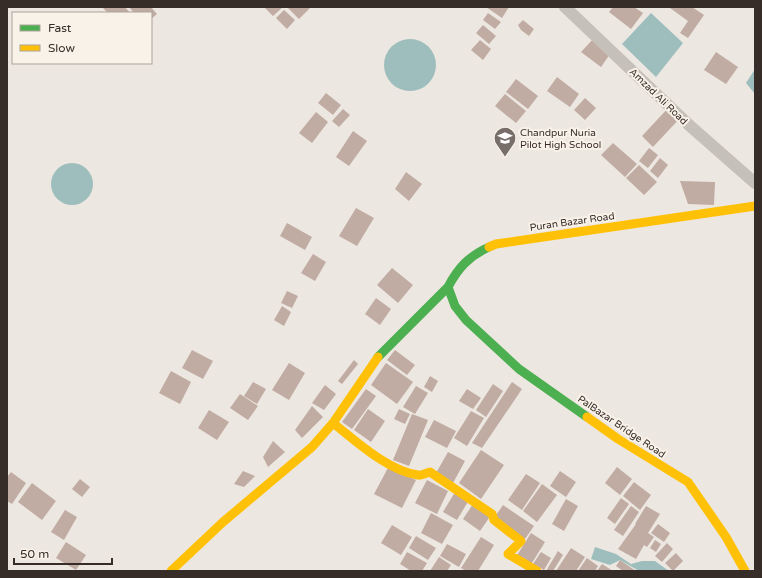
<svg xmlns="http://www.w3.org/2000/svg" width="762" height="578" font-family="'Varela Round',sans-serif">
	<rect width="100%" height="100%" fill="#ede7e1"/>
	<path fill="#9ebebe" d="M651,13L683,43L656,77L622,44Z
		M384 65a26 26 0 1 1 52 0a26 26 0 1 1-52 0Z
		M755,63V94L746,83L755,69Z
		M51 184a21 21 0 1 1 42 0a21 21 0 1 1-42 0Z
		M595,547L616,554L631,564L642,561H655L669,571H639L620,560L610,565L591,559Z"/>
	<path fill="#c0aca3" d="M102,7H125L130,13H108Z
		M129,7H151L157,14L151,19V13H134Z
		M264,7H283L273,16Z
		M287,7H311L299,19Z
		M486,7H509L502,18Z
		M613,7H634L643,13L631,29L609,12Z
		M671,7H692L704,15L688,38L680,33L688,21L670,8Z
		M284,10L295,20L287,29L276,18Z
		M488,13L501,22L495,29L483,20Z
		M523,20L534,29L529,36L521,30L518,25Z
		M483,25L496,36L489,44L476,33Z
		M594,38L610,54L601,67L581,52Z
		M480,40L491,49L483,60L471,50Z
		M716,52L738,67L726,84L704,70Z
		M557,77L579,94L570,107L547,91Z
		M516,79L538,96L528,109L506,92Z
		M326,93L341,105L333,115L318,103Z
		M505,94L526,111L516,123L495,106Z
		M585,98L596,108L585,120L574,110Z
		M670,106L682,116L653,147L642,136Z
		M343,109L350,115L339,127L332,121Z
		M316,112L328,122L312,143L299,133Z
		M353,131L367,141L349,166L336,157Z
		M613,143L637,164L625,177L601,155Z
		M649,148L658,155L648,168L639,161Z
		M660,158L668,165L658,178L650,171Z
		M639,165L657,182L644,195L626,178Z
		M406,172L422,184L409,201L395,189Z
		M680,181L715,182L714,205L688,204Z
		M356,208L374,218L357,246L339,236Z
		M287,223L312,237L305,250L280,236Z
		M313,254L326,262L315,281L301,273Z
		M392,268L413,285L398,303L377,285Z
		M287,291L298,296L292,308L281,303Z
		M376,298L391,309L380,325L365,314Z
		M282,306L291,312L284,326L274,320Z
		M192,350L213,361L203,379L182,368Z
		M395,350L415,365L407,375L387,360Z
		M354,360L358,364L342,384L338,381Z
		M289,363L305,373L289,400L272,390Z
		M386,363L413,382L397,404L371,385Z
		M171,371L191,382L180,404L159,393Z
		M430,376L438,381L432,392L424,387Z
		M253,382L266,389L257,404L244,396Z
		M512,382L522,389L482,448L472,443Z
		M493,384L503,391L486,417L476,410Z
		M325,385L336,394L324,410L312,403Z
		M416,386L428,393L415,414L403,407Z
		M366,389L376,396L352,429L342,422Z
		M467,389L481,398L473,409L459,401Z
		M240,394L258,406L248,420L230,408Z
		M312,406L323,417L302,438L295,430Z
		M368,409L385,421L371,442L354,430Z
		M399,409L410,414L405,424L394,419Z
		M209,410L229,422L217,440L198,428Z
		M471,411L484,418L467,446L454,438Z
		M412,414L428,420L409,466L393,460Z
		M434,420L456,431L447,448L425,437Z
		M273,441L285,452L268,467L263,457Z
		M481,450L504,465L481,499L459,483Z
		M448,452L465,461L453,483L436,473Z
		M389,466L416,480L402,508L374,494Z
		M617,467L632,479L620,495L605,483Z
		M243,471L255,476L244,487L234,484Z
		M560,471L576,482L566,497L550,486Z
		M11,472L26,483L12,504L7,501V477Z
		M526,474L540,483L522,510L508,500Z
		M80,479L90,487L82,497L72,489Z
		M427,480L448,491L437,514L415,503Z
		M634,482L651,495L640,510L623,496Z
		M32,483L56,501L42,520L18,502Z
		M542,484L557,495L537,522L523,511Z
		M455,492L469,500L457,520L443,512Z
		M621,498L629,504L615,524L607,518Z
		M566,499L578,506L564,531L552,524Z
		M473,504L491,515L480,531L463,519Z
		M503,505L534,526L525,539L494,518Z
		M631,506L639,512L623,536L614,530Z
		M646,506L660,514L648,533L654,537L647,547L644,545L636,559L618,549L636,524H635Z
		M65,510L77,517L64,540L51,532Z
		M431,513L453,525L442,544L421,533Z
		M658,524L670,533L664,542L651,533Z
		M392,525L412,537L401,555L381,543Z
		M531,533L545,542L530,566L516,557Z
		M416,536L436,548L428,560L409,548Z
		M481,537L494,545L478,571H466L461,568Z
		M655,540L661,544L656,552L650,548Z
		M66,542L86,555L76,570L56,558Z
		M667,543L673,549L662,562L655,556Z
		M447,544L466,554L459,567L440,556Z
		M571,548L585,557L576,571H556Z
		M558,551L563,555L553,571H546Z
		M407,552L427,563L422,571H411L400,564Z
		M541,552L551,558L544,570L533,564Z
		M676,553L683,561L673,571L665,563Z
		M439,557L451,565L447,571H430Z
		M587,558L598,566L595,571H578Z
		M620,560L636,571H623L616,566Z
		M602,564L613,571H597Z"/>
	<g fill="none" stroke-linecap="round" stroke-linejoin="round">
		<path stroke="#c6c0ba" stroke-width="12" d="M565,7L689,125L755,183"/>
		<path stroke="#4caf50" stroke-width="9" d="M489,247C469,256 458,268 448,287L455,306L466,320L519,369L587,417
			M378,357L448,287"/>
		<path stroke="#ffc107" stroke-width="9" d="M489,247L496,244L755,206
			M587,417L618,439L688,482L726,537L745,571
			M333,423C356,441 388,471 418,475C422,476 426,473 430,472L492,514L494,520L521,541L508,554L537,571
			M171,571L223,522L312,447L333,423L378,357"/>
	</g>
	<defs>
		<g id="school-pin" transform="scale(1.15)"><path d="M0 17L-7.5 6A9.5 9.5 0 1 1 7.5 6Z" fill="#776e69" stroke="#f9f2e9"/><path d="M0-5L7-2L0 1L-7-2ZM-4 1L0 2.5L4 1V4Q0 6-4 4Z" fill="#fff"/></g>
	</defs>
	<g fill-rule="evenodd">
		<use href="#school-pin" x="505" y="138"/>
	</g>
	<g text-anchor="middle" stroke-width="4" stroke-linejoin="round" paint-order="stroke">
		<g font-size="10" fill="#372d28" stroke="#f9f2e9">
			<text transform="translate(659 96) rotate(44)" y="4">Amzad Ali Road</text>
			<text transform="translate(572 221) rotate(-8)" y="4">Puran Bazar Road</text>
			<text transform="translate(622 426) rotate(34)" y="4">PalBazar Bridge Road</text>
		</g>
		<g font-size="10" fill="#372d28" stroke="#f9f2e9" text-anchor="start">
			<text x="520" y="136">Chandpur Nuria<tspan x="520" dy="12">Pilot High School</tspan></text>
		</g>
	</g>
	<rect width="762" height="578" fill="none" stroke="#372d28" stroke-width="16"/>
	<rect x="12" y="12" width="140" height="52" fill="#f9f2e9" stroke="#aba39c"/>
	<rect x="20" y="25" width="20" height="6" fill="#4caf50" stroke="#aba39c"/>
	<text x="48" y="32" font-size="12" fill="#372d28">Fast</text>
	<rect x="20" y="45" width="20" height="6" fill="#ffc107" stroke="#aba39c"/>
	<text x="48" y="52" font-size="12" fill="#372d28">Slow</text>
	<path d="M14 558v6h98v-6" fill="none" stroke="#372d28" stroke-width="2"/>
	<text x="20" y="558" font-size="12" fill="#372d28" stroke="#f9f2e9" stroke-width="3" paint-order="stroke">50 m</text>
</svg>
